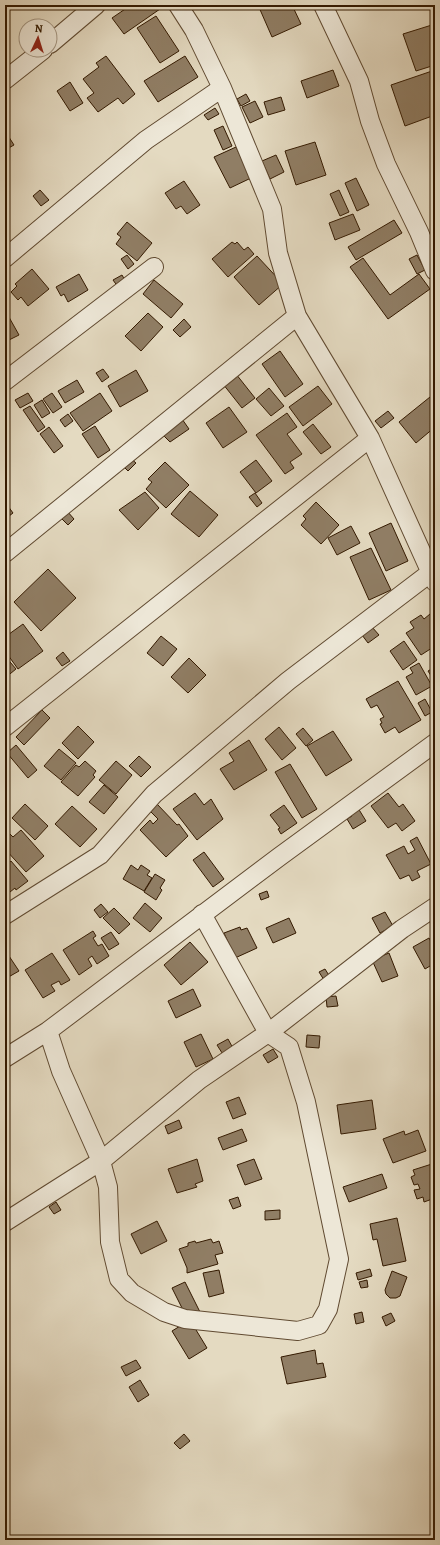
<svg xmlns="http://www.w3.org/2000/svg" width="440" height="1545" font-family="Alegreya,serif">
	<rect width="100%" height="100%" fill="#e4dac1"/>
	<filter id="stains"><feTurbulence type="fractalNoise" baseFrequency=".005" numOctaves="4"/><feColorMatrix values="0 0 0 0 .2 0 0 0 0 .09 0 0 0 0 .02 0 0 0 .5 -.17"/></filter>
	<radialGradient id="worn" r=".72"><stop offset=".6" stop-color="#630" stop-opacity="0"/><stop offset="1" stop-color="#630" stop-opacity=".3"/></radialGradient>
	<path fill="#907e65" stroke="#341a01" d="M131,5H157L160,9L124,34L112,18Z
		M191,5H202L192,8Z
		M258,5H292L301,24L272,37Z
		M428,5H435V7L429,9Z
		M156,16L179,51L160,63L137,28Z
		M435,24V65L416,71L403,34Z
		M106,56L135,94L123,104L118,98L98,112L87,98L94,93L83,79L99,67L96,63Z
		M185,56L198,77L158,102L144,81Z
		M333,70L339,86L307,98L301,81Z
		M435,70V115L405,126L391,85Z
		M70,82L83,103L70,111L57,91Z
		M246,94L250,101L241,106L237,99Z
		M281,97L285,110L268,115L264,102Z
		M255,101L263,117L250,123L242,107Z
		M215,108L219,114L208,120L204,115Z
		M223,126L232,146L223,150L214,130Z
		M5,131L14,145L5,150Z
		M315,142L326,175L296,185L285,151Z
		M236,147L251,178L230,188L214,157Z
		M276,155L284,172L270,179L262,161Z
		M356,178L369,205L357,211L345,183Z
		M184,181L200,205L187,214L181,206L176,209L165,193Z
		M40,190L49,200L41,206L33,196Z
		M339,190L349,212L340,216L330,194Z
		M353,214L360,230L335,240L329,223Z
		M394,220L402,233L356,260L348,247Z
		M127,222L152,243L137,261L116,244L121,237L117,234Z
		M232,242L235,244L237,242L244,250L248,247L254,254L228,277L212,259Z
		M127,255L134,264L128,269L121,259Z
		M417,255L425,270L417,274L409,259Z
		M257,256L283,284L259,305L234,277Z
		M363,258L390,295L419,274L430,289L388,319L350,267Z
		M32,269L49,289L28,306L21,297L18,300L11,292L17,286L15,284Z
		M79,274L88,290L68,302L64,294L61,296L56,287Z
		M122,275L126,282L118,287L113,280Z
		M154,280L183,304L171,318L143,294Z
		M5,310L19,335L5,342Z
		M148,313L163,327L141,351L125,336Z
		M184,319L191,327L180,337L173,330Z
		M280,351L303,384L285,397L262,364Z
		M103,369L109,377L102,382L96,373Z
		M136,370L148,391L120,407L108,386Z
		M236,374L255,398L242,408L223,384Z
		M77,380L84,392L65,403L58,391Z
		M318,386L332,404L303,426L289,407Z
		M269,388L284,406L271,416L256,399Z
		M28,393L33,401L20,408L15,400Z
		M52,393L62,407L53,413L43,399Z
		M100,393L112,411L83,431L70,413Z
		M430,397L435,403V427L416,443L399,422Z
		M42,400L50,413L42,418L34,405Z
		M30,406L45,427L38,432L23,410Z
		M229,407L247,432L223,448L206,423Z
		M388,411L394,418L381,428L375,421Z
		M287,413L297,427L287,434L302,454L290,462L294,468L285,474L256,435Z
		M68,414L73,421L65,427L60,420Z
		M182,419L189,429L170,442L161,433Z
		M313,424L331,447L321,454L303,432Z
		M95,426L110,450L98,458L82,434Z
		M49,427L63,446L54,453L40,434Z
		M130,458L136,463L128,471L122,465Z
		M256,460L272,481L256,493L240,472Z
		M165,462L189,485L166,508L146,489L152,482L148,479Z
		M190,491L218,515L199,537L171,514Z
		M145,492L159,508L138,530L119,510Z
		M255,493L262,503L257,507L249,497Z
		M5,502L13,513L5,519Z
		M316,502L339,525L321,544L301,525L306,519L303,516Z
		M67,511L74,519L68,525L60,517Z
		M391,523L408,561L386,571L369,533Z
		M351,526L360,543L337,555L328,538Z
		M371,548L391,590L369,600L350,557Z
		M48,569L76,598L41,631L14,602Z
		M430,614L435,622V646L421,655L406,633L414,628L410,622L421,615L424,619Z
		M23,624L43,651L18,669L5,651V637Z
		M372,627L379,635L368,643L362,635Z
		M161,636L177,649L163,666L147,653Z
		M404,641L417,660L403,670L390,651Z
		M63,652L70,661L62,666L56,658Z
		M5,656L16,669L5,678Z
		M189,658L206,675L188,693L171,677Z
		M419,663L432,686L416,695L406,677L413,673L410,668Z
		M435,667V682L428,671Z
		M398,681L421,720L399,733L395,727L385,733L380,724L382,723L380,719L384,717L377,705L371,708L366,699Z
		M425,699L432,712L425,716L418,703Z
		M42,710L50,718L24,745L16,737Z
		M78,726L94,742L78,759L62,743Z
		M279,727L296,748L282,760L265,739Z
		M303,728L313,740L306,746L296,734Z
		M333,731L352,760L326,776L307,746Z
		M249,740L267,770L234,790L220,769L234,761L229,753Z
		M16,745L37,770L28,778L7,753Z
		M59,749L76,763L61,780L44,766Z
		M139,756L151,767L141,777L129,766Z
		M85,761L96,771L93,775L95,777L78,796L61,782L76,765L79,767Z
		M116,761L132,775L116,794L99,780Z
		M290,764L317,809L302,818L275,772Z
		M104,785L118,797L104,814L89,802Z
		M195,793L204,805L211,799L223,819L197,840L173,809Z
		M388,793L399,807L403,804L415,821L402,831L396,823L388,828L371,806Z
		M25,804L48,826L35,840L12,818Z
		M157,804L177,825L179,824L188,836L166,857L140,830L150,820L153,824L158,819L150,811Z
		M284,805L297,823L281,834L278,829L280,828L270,815Z
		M72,806L97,829L80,847L55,824Z
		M358,808L366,821L353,829L347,819L352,816L350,813Z
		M21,830L44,856L26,872L5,849V833L7,831L13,837Z
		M417,837L431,864L417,871L420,877L412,881L409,875L400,879L386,855L404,846L408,854L415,850L410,841Z
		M204,852L224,879L213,887L193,860Z
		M5,861L7,864L11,861L28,881L16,890L15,888L10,892L5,886Z
		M131,865L138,870L141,865L150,871L147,875L152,878L144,891L123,879Z
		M155,874L165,880L160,888L162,890L156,900L144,892Z
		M267,891L269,897L261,900L259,894Z
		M145,903L162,918L150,932L133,918Z
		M101,904L108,912L100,918L94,910Z
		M114,908L130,924L119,934L103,918Z
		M385,912L393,926L380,933L372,918Z
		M289,918L296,933L273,943L266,928Z
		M240,927L241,930L247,928L257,948L235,958L224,933Z
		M435,930V939L431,932Z
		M93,931L96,936L93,938L98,946L102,944L109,956L97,964L92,956L88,959L92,966L79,975L63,950Z
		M111,932L119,944L109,950L101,938Z
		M429,938L435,949V963L425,969L413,947Z
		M190,942L208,962L181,985L164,965Z
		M52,953L70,980L61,985L59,981L51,985L55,991L43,998L25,970Z
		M389,953L398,976L382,982L372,960Z
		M9,956L19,971L5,979V958Z
		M325,969L330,977L324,980L319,972Z
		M193,989L201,1006L176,1018L168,1001Z
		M336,996L338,1006L327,1007L326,997Z
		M201,1034L213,1059L196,1067L184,1042Z
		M307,1035L320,1036L319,1048L306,1047Z
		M228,1039L234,1050L224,1056L217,1045Z
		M273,1049L278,1057L268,1063L263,1055Z
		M239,1097L246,1114L233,1119L226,1102Z
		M372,1100L376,1129L341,1134L337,1105Z
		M179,1120L182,1128L168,1134L165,1126Z
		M242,1129L247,1141L223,1150L218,1138Z
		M418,1130L426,1151L393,1163L383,1139L404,1131L405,1135Z
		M197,1159L203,1181L195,1184L197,1187L177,1193L168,1169Z
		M254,1159L262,1179L245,1185L237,1165Z
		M435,1163V1198L424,1202L423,1197L417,1199L414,1190L420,1189L418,1184L414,1185L411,1177L415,1175L413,1170Z
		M382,1174L387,1188L349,1202L343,1187Z
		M238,1197L241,1206L233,1209L229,1200Z
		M56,1202L61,1210L54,1214L49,1207Z
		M280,1210V1219L265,1220V1211Z
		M397,1218L406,1261L383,1266L377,1239L373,1240L370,1224Z
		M157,1221L167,1241L141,1254L131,1234Z
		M211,1239L213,1243L219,1241L223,1253L215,1255L218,1264L187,1273V1268L179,1249L188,1246V1243L195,1241L196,1243Z
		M370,1269L372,1276L358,1280L356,1273Z
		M219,1270L224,1293L209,1297L203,1273Z
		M392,1271L407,1277L400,1296L396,1298H390L386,1294L385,1290Z
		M367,1280L368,1287L361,1288L359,1282Z
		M185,1282L200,1312L187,1318L172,1288Z
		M362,1312L364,1322L356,1324L354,1314Z
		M391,1313L395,1321L386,1326L382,1317Z
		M190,1320L207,1348L189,1359L172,1331Z
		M315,1350L317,1364L323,1363L326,1377L287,1384L281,1357Z
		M136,1360L141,1368L126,1376L121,1367Z
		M140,1380L149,1395L138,1402L129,1387Z
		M184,1434L190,1441L180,1449L174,1443Z"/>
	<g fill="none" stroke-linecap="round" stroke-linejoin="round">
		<g stroke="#604a31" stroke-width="20">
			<path id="minor" d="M178,5L194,30L222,88L272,209L278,253L297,316L370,438L435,582
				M323,5L359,81L370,121L386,164L419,232L435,271
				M50,44L96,5
				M5,80L43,50
				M5,258L146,140L222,88
				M5,381L154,267
				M5,553L297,316
				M5,727L370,438
				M5,915L100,855L154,794L288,681L430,573
				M48,1031L61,1071L101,1161L108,1187L110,1242L119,1279L132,1293L164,1312L185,1319L298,1331L319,1325L328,1309L339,1259L306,1102L289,1047L268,1033L202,914
				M5,1058L48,1031L279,857L435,743
				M5,1222L101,1161L199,1080L268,1033L402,929L435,907"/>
		</g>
		<use href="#minor" stroke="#ede7d7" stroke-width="18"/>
	</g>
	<rect width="440" height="1545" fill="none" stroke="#e4dac1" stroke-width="20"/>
	<rect x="6" y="6" width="428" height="1533" fill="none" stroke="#341a01" stroke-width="2"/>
	<rect x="10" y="10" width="420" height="1525" fill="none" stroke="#341a01"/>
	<g transform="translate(38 38) rotate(4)"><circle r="19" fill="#ede7d7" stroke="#a39581"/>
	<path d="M0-3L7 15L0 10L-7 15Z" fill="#8f2418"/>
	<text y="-6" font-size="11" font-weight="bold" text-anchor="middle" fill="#341a01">N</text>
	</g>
	<rect width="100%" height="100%" filter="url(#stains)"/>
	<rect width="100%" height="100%" fill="url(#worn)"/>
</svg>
